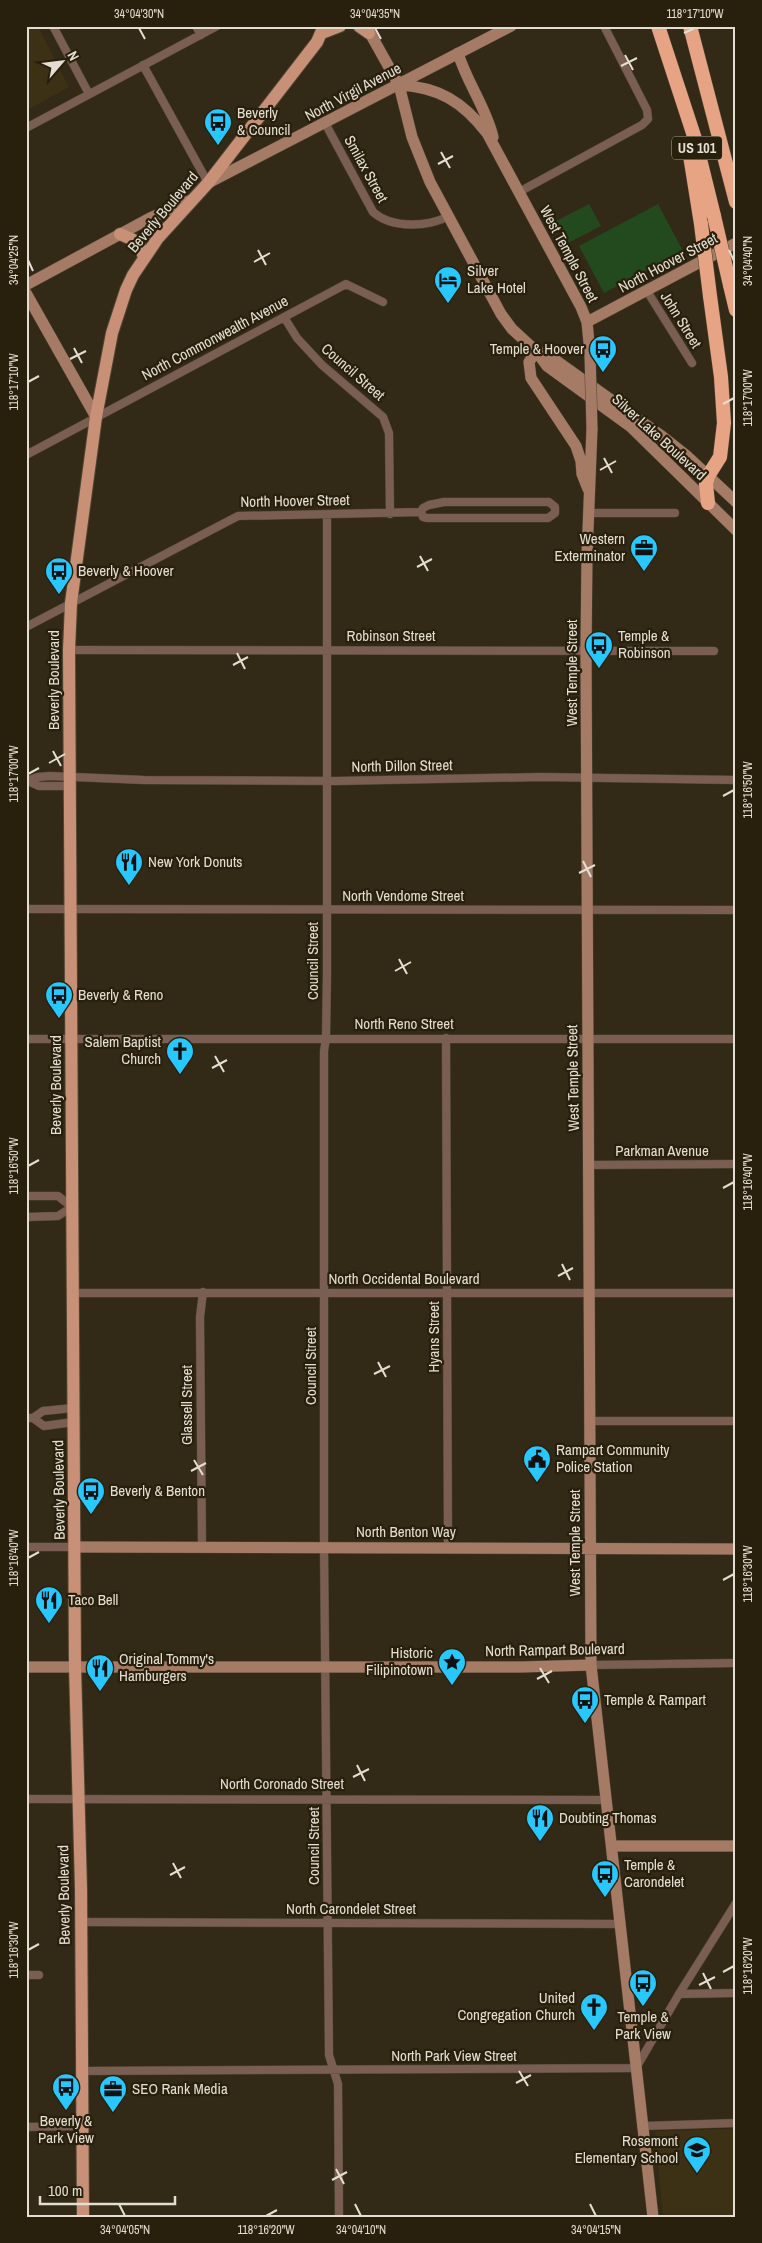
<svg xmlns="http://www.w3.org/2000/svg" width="762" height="2243" font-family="'Archivo Narrow',sans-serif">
	<rect width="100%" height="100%" fill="#322916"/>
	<path fill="#3c3015" d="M26,26H38L69,87L26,111Z
		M736,2129V2217H663L655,2131Z"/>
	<path fill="#23491e" d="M589,204L601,226L566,244L554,222Z
		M658,204L683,251L604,293L579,246Z"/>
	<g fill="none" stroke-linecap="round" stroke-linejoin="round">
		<g stroke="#4e4634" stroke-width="9">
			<path id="street" d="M53,26L89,94
				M196,26L201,35
				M143,65L208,183
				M325,123L373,212C392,229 428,227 449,216
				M26,128L217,26
				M519,192L642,125L648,119L647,110L604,26
				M647,291L692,363
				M284,317L297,338L322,365L383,417L389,433L390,514
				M26,455L346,284L383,302
				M588,513H675
				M327,515V974L326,1038L324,1051V1548L329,2055L338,2084L339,2217
				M26,627L238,516L421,512L423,508L429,505L444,502H549L555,507V513L548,518H427L423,517L421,512
				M69,650L714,651
				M26,781L38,777L50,776L144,780L336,781L541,777L736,780
				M28,781L39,786H69
				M26,909L736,910
				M446,1038L448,1547
				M26,1039H736
				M588,1165L736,1164
				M26,1196H58L72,1207L58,1216L26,1217
				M73,1293H736
				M26,1418H33L43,1411L73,1408
				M33,1418L44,1426L74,1422
				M590,1421H736
				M26,1547H76
				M202,1547L200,1317L203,1292
				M591,1665L736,1663
				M26,1799L606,1800
				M81,1922L621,1924
				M26,1975H39
				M679,1994L736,1993
				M80,2071L636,2068L679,1994L736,1903
				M643,2126L736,2123
				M26,2127L81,2126"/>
		</g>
		<g stroke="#4e4634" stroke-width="12">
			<path id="secondary" d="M366,26L399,85L412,137L430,182L501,314L512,329L536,351L547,366L631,427L736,530
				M458,53C467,83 486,107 493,137
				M399,85C438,87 462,101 487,133L581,307L587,322L590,353
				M208,183L511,26
				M26,285L150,218L191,200
				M26,293L96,417
				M587,322L736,243
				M536,351L551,357L663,437L687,456L736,502
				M536,351L529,362L531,378L576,446L581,461L582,474L588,489
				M592,429L587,555L586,650L591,1665L653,2217
				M76,1547L736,1549
				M26,1667H521L591,1665
				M612,1846H736"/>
		</g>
		<g stroke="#4e4634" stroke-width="14">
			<path id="primary" d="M359,26L369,33
				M322,33L340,26
				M120,234L138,242L144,257
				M83,2217L81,1889L75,1666L69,650L71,603L96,417L112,333L126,290L133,275L158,238L208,183L317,42L324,26"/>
		</g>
		<g stroke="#4e4634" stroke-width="15">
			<path id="highway" d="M658,26L695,139L714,216
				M690,26L736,202
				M688,143L701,224
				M730,285L736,310
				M708,503L706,484L708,476L720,457L724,423L721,377L710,296"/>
		</g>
		<use href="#street" stroke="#795e51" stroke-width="8"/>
		<use href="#secondary" stroke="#a67b66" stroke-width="11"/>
		<use href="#primary" stroke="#c89076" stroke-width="12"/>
		<use href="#highway" stroke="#e7a484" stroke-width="14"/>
		<g stroke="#4e4634" stroke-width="12" stroke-linecap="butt">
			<path id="secondary-bridge" d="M590,353L592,429"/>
		</g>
		<g stroke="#4e4634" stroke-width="15" stroke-linecap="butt">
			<path id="highway-bridge" d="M714,216L730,285
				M701,224L710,296"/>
		</g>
		<use href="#secondary-bridge" stroke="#a67b66" stroke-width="11"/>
		<use href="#highway-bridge" stroke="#e7a484" stroke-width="14"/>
	</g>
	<path fill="none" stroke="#e4ded2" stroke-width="2" d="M139,28L145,39M375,28L381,39M684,33L695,28M625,55L633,70M621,66L637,58M441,152L450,168M438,164L453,156M258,250L266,265M729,250L734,261M28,260L33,271M254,262L270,253M74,348L82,363M70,359L86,351M28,382L39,376M723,404L734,398M604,458L612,473M600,470L616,461M420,556L428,571M417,567L432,559M237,653L245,669M233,665L248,657M53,751L61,766M49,763L65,754M28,774L39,768M723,796L734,790M583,861L591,877M579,873L595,865M399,959L407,974M395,971L411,962M215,1056L224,1072M212,1068L227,1060M28,1166L39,1160M723,1188L734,1182M562,1264L570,1280M558,1276L573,1268M378,1362L386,1377M374,1374L390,1366M194,1460L203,1475M191,1471L206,1463M28,1558L39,1552M723,1580L734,1574M540,1668L549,1683M537,1679L552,1671M357,1765L365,1781M353,1777L369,1769M173,1863L181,1878M170,1875L185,1867M28,1950L39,1944M723,1972L734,1966M703,1973L711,1989M699,1985L715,1977M519,2071L528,2086M516,2083L531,2075M336,2169L344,2184M332,2180L347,2172M119,2204L125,2216M355,2204L361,2216M590,2204L596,2216M266,2216L277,2210"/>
	<defs>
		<g id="bus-pin" transform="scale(1.4375)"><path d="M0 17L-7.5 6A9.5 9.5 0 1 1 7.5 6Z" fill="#28c8ff" stroke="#281f0c"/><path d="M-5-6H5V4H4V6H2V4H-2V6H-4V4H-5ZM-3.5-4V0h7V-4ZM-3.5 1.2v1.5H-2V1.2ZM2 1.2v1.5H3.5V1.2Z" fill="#111"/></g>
		<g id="hotel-pin" transform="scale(1.4375)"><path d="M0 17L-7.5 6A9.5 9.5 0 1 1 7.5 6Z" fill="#28c8ff" stroke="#281f0c"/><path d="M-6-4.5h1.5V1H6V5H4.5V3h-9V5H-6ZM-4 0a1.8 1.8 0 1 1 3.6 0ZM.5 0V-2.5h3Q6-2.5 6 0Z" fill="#111"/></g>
		<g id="office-pin" transform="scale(1.4375)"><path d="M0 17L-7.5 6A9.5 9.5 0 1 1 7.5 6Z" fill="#28c8ff" stroke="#281f0c"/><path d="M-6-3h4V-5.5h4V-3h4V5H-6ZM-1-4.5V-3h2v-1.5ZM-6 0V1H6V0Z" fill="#111"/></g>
		<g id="restaurant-pin" transform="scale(1.4375)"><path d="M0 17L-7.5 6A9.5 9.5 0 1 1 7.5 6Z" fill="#28c8ff" stroke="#281f0c"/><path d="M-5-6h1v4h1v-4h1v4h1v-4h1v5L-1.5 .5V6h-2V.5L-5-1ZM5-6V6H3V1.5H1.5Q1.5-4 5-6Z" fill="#111"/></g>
		<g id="church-pin" transform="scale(1.4375)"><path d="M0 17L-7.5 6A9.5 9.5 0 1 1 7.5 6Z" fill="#28c8ff" stroke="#281f0c"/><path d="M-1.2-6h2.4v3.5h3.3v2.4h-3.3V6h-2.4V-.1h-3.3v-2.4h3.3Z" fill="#111"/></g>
		<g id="civic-pin" transform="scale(1.4375)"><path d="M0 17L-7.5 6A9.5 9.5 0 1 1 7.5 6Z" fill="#28c8ff" stroke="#281f0c"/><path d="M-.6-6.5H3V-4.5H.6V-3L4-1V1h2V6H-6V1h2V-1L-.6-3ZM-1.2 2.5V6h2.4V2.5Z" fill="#111"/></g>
		<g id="sight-pin" transform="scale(1.4375)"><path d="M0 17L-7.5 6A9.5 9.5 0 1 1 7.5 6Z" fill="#28c8ff" stroke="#281f0c"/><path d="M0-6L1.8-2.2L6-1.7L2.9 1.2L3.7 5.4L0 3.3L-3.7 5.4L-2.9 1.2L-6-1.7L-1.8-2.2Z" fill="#111"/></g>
		<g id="school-pin" transform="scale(1.4375)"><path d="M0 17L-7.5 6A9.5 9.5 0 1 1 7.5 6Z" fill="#28c8ff" stroke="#281f0c"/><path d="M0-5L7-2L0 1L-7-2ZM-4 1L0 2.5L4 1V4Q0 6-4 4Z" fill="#111"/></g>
	</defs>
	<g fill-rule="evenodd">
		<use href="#bus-pin" x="218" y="122"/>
		<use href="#hotel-pin" x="448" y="280"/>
		<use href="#bus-pin" x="603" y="349"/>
		<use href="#office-pin" x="644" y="548"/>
		<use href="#bus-pin" x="59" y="571"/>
		<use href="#bus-pin" x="599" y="645"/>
		<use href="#restaurant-pin" x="129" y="862"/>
		<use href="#bus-pin" x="59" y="995"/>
		<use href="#church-pin" x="180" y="1051"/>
		<use href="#civic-pin" x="537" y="1459"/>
		<use href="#bus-pin" x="91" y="1491"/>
		<use href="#restaurant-pin" x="49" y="1600"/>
		<use href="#sight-pin" x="452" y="1662"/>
		<use href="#restaurant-pin" x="100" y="1668"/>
		<use href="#bus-pin" x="585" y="1700"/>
		<use href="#restaurant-pin" x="540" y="1818"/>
		<use href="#bus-pin" x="605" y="1874"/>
		<use href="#bus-pin" x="643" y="1983"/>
		<use href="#church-pin" x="594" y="2007"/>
		<use href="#bus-pin" x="66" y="2087"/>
		<use href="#office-pin" x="113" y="2089"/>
		<use href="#school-pin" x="697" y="2150"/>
	</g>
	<g text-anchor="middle" stroke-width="4.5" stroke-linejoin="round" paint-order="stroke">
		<rect fill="#281f0c" stroke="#aca597" stroke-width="1" x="672" y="136.5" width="50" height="23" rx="4"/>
		<g font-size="14" font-weight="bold" fill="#e4ded2">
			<text x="697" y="153">US 101</text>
		</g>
		<g font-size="15" fill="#e4ded2" stroke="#281f0c">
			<text transform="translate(353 92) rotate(-28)" y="5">North Virgil Avenue</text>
			<text transform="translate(366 169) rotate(61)" y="5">Smilax Street</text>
			<text transform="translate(163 212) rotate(-50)" y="5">Beverly Boulevard</text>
			<text transform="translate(569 254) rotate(62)" y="5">West Temple Street</text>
			<text transform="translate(668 263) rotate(-28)" y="5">North Hoover Street</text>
			<text transform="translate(681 320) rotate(58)" y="5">John Street</text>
			<text transform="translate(215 338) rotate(-28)" y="5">North Commonwealth Avenue</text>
			<text transform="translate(353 372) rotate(41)" y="5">Council Street</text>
			<text transform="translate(659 437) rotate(42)" y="5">Silver Lake Boulevard</text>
			<text transform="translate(295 501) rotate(-1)" y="5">North Hoover Street</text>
			<text x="391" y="641">Robinson Street</text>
			<text transform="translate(572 673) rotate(-90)" y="5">West Temple Street</text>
			<text transform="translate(54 680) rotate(-90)" y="5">Beverly Boulevard</text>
			<text transform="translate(402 766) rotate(-1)" y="5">North Dillon Street</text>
			<text x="403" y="901">North Vendome Street</text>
			<text transform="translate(313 961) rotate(-90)" y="5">Council Street</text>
			<text x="404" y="1029">North Reno Street</text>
			<text transform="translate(573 1078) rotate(-91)" y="5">West Temple Street</text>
			<text transform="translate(56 1085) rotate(-90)" y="5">Beverly Boulevard</text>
			<text x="662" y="1156">Parkman Avenue</text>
			<text x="404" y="1284">North Occidental Boulevard</text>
			<text transform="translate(434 1337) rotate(-90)" y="5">Hyans Street</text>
			<text transform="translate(311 1366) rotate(-90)" y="5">Council Street</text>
			<text transform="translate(187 1405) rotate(-90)" y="5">Glassell Street</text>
			<text transform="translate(59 1490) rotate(-91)" y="5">Beverly Boulevard</text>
			<text x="406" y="1537">North Benton Way</text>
			<text transform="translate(575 1543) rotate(-90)" y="5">West Temple Street</text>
			<text transform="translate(555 1650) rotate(-1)" y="5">North Rampart Boulevard</text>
			<text x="282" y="1789">North Coronado Street</text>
			<text transform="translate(314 1846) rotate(-90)" y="5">Council Street</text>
			<text transform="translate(64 1895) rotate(-91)" y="5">Beverly Boulevard</text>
			<text x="351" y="1914">North Carondelet Street</text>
			<text x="454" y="2061">North Park View Street</text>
		</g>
		<g font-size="15" fill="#e4ded2" stroke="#281f0c" text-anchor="start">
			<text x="237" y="118">Beverly<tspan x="237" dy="17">&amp; Council</tspan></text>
			<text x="467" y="276">Silver<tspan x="467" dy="17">Lake Hotel</tspan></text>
			<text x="584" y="354" text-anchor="end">Temple &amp; Hoover</text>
			<text x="625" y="544" text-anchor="end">Western<tspan x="625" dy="17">Exterminator</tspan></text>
			<text x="78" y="576">Beverly &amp; Hoover</text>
			<text x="618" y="641">Temple &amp;<tspan x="618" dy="17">Robinson</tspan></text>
			<text x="148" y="867">New York Donuts</text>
			<text x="78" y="1000">Beverly &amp; Reno</text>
			<text x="161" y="1047" text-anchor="end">Salem Baptist<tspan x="161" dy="17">Church</tspan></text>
			<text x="556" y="1455">Rampart Community<tspan x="556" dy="17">Police Station</tspan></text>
			<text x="110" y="1496">Beverly &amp; Benton</text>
			<text x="68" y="1605">Taco Bell</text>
			<text x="433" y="1658" text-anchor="end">Historic<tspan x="433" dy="17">Filipinotown</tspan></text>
			<text x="119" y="1664">Original Tommy's<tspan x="119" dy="17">Hamburgers</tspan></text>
			<text x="604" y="1705">Temple &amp; Rampart</text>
			<text x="559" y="1823">Doubting Thomas</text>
			<text x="624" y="1870">Temple &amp;<tspan x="624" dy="17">Carondelet</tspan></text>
			<text x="575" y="2003" text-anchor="end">United<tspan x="575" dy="17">Congregation Church</tspan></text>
			<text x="643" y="2022" text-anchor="middle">Temple &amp;<tspan x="643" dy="17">Park View</tspan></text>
			<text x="132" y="2094">SEO Rank Media</text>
			<text x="66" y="2126" text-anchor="middle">Beverly &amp;<tspan x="66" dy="17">Park View</tspan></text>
			<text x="678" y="2146" text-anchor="end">Rosemont<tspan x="678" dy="17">Elementary School</tspan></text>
		</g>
	</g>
	<rect width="762" height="2243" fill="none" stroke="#281f0c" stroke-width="55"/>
	<g transform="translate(62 62) rotate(62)" stroke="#281f0c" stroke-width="4" paint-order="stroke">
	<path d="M0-4L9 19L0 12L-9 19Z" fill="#e4ded2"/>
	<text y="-8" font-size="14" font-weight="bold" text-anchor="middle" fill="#e4ded2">N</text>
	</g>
	<path d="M40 2196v8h135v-8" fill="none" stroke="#e4ded2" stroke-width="2.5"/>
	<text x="48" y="2196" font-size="15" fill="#e4ded2" stroke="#281f0c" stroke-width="4" paint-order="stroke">100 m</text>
	<rect x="28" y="28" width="706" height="2188" fill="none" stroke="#e4ded2" stroke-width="2"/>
	<g font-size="12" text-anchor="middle" fill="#e4ded2">
		<text x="139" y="18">34°04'30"N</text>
		<text x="375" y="18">34°04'35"N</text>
		<text x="695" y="18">118°17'10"W</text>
		<text transform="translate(14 260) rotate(-90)" y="4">34°04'25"N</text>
		<text transform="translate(748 261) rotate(-90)" y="4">34°04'40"N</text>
		<text transform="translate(14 382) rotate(-90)" y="4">118°17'10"W</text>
		<text transform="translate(748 398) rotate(-90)" y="4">118°17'00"W</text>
		<text transform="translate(14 774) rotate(-90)" y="4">118°17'00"W</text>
		<text transform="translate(748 790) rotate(-90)" y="4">118°16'50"W</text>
		<text transform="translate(14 1166) rotate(-90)" y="4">118°16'50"W</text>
		<text transform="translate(748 1182) rotate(-90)" y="4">118°16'40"W</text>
		<text transform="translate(14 1558) rotate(-90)" y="4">118°16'40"W</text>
		<text transform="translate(748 1574) rotate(-90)" y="4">118°16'30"W</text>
		<text transform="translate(14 1950) rotate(-90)" y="4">118°16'30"W</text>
		<text transform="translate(748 1966) rotate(-90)" y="4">118°16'20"W</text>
		<text x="125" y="2234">34°04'05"N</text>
		<text x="266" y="2234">118°16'20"W</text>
		<text x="361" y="2234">34°04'10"N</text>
		<text x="596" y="2234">34°04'15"N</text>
	</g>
</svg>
